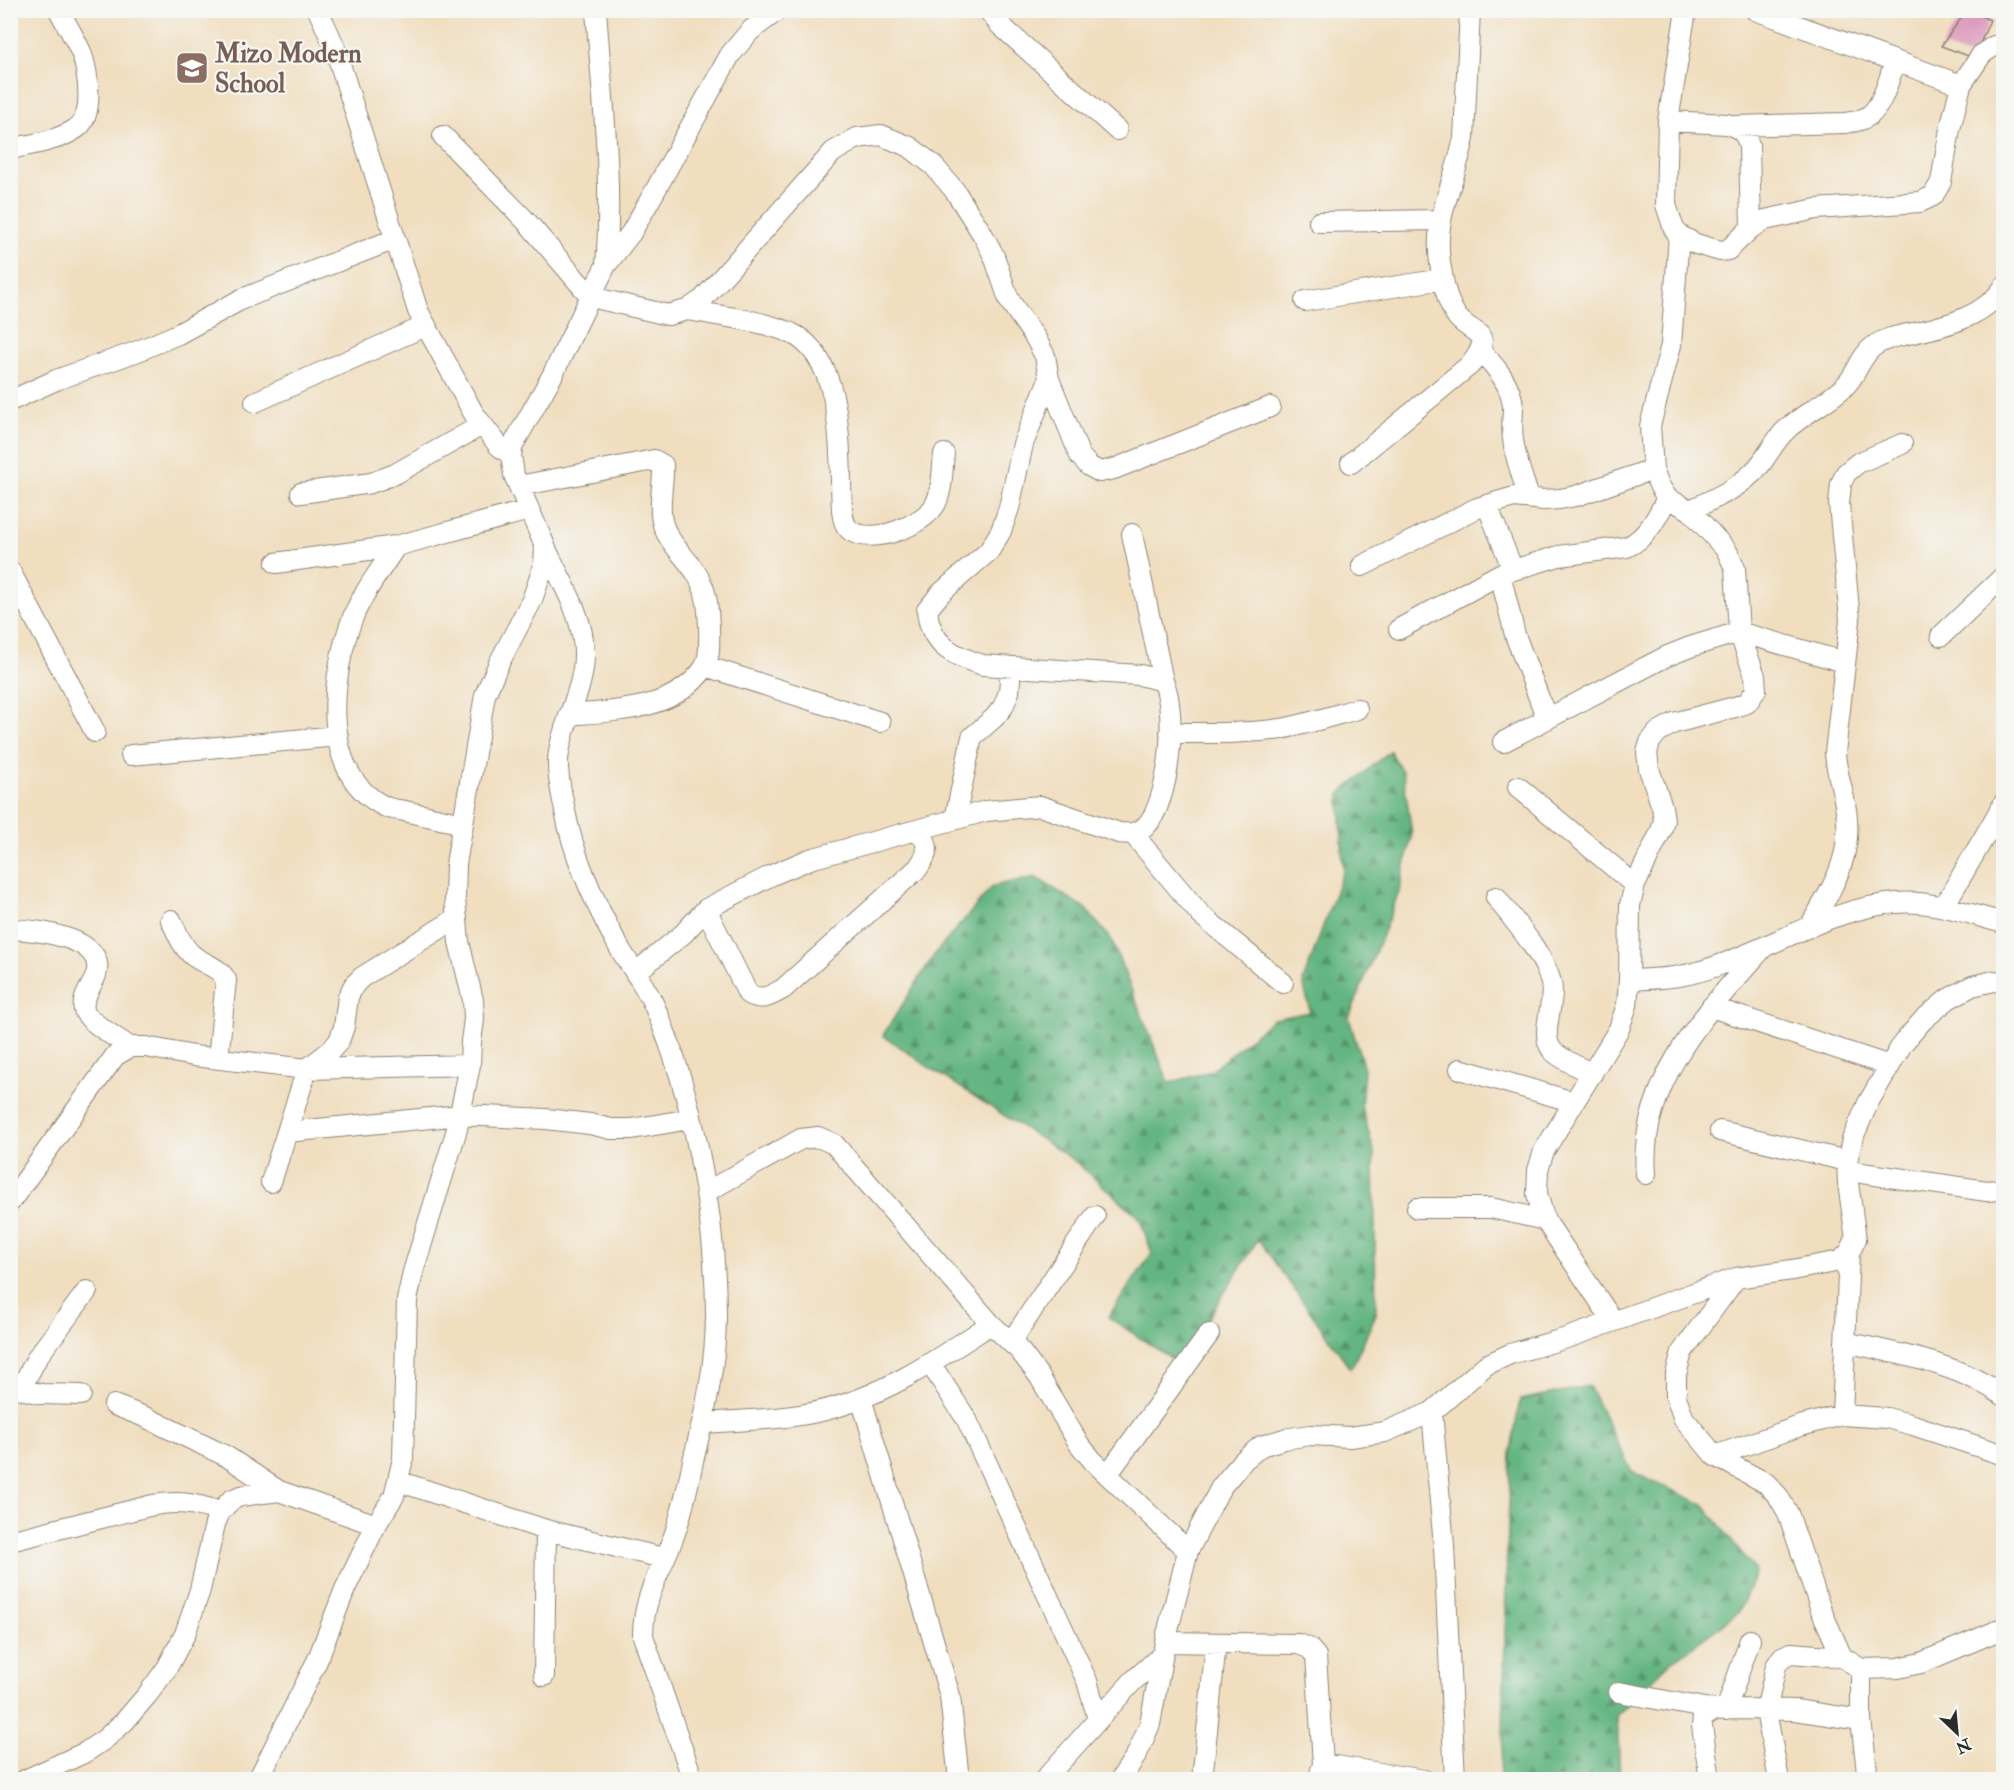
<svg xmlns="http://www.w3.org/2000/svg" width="2014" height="1790" font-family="'IM FELL Double Pica',serif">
	<defs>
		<pattern id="forest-firs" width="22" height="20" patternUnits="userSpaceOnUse" patternTransform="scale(1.5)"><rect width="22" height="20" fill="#63b581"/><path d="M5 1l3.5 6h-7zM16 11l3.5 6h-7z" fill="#52936a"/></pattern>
	</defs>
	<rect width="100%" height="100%" fill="#f6f6f2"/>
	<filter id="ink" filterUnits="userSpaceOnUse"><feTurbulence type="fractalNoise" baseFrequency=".0167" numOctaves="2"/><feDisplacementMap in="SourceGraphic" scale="12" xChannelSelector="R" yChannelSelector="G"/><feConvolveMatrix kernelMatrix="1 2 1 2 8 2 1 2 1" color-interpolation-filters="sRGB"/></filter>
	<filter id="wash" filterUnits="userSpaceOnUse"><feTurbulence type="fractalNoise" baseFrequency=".008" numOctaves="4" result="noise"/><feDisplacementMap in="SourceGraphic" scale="24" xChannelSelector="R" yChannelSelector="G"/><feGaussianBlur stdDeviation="1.35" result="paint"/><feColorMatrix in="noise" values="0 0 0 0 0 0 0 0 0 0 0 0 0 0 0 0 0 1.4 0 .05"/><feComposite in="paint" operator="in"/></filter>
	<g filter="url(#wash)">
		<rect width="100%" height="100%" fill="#f0debf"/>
		<path fill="url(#forest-firs)" stroke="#477056" stroke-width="1.5" d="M1390,751L1403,773L1412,834L1399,892L1349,1018L1364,1069L1361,1106L1374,1151L1376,1314L1351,1369L1258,1239L1180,1364L1108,1317L1152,1253L1139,1217L1072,1159L927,1066L883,1035L935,954L993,886L1035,877L1085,908L1111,939L1169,1083L1211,1071L1273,1019L1310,1012L1303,981L1343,872L1340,794Z
			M1589,1386L1632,1472L1703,1504L1756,1571L1739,1612L1666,1666L1617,1715L1620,1779L1499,1780L1503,1740L1506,1580L1511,1451L1520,1400Z"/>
		<g id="blocks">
			<path fill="#de9bbd" d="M1967,10L1990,20L1974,58L1941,46Z"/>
		</g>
	</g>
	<g filter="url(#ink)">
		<use href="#blocks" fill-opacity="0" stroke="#8e8475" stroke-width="1.5"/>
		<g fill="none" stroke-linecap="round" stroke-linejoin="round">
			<g stroke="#8e8475" stroke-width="22">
				<path id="minor" d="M318,10L334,45L418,311L474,414L499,446L511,455
					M596,10C602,94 613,180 606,265
					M988,10L999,24L1117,130
					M1686,10L1668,121L1666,205L1674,229L1679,235L1696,244L1720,251L1728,250L1751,228L1765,220L1816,209L1920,202L1933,196L1941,182L1950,129L1961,85L1982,54L1994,46H2004
					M1755,10L1961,85
					M1668,121L1727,124C1740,128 1746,133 1749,146L1751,228
					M1735,126L1844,123C1853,122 1863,121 1871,114C1883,104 1890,76 1895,61
					M443,136L527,222L591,297L668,315L687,310L703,299L833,152L857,138L881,135L910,147L933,165L955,191L983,235L994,256L1009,300L1036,339L1045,356L1049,379L1023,444L1009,508L1001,531L989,551L941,593L927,610C930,645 953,656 983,665L1140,675L1163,681C1178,711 1170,803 1145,827C1137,834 1128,834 1119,833L1040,806L986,811L810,859L772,875L706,909L683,934L635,973
					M10,149C32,144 59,141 77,128C95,115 88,71 81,52C75,38 66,24 59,10
					M1319,222L1440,220
					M1305,301L1443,279
					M687,310C720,316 761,320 791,333C846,359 839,458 842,510C843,518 844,526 851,531C873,545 922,526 935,505C943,490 942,470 944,454
					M1481,351C1495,366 1512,385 1513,407C1513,418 1511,428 1513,439C1515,459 1523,478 1529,498
					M1049,379L1080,456L1089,466L1100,472L1114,469L1270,407
					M10,401L56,380L138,351L178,334L242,299L395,239
					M255,402L425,326
					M1351,463L1471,364C1498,329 1468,335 1455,314C1449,304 1445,290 1443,279C1429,221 1453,191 1464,138L1470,10
					M519,486L654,460L663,465C664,483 658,503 662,521C667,544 692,561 701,582C708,597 708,611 709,627C709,640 711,657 704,668C675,711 614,711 569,715
					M301,493L371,483L395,474L482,425
					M1487,505L1513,570
					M1690,510C1716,498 1740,488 1759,466C1768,455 1775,440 1786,430C1804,413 1827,403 1845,386C1857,375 1860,356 1874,346C1885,338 1899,336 1913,333C1945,326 1984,317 2004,287
					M1132,534L1163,681
					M396,546C382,568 363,592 353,617C331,673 318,776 386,807C393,810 402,810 409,812C427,816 445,820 463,824
					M546,549C561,581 585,618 584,655C584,692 561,724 558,760C557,777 562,795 565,811C574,859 596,906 620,949C631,967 644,984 653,1003C693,1092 716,1216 716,1315C716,1365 705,1413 693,1461C688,1485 683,1510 675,1533C662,1570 643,1595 643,1636L693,1780
					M276,563L396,546L529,510
					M1362,566L1477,508L1514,497L1544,500L1560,499L1576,496L1653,469
					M10,571L95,732
					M1500,574L1515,635L1547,719
					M1399,629L1500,574L1559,556L1627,547C1648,537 1657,517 1667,498
					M1941,636L2004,576
					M705,666L880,722
					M1170,733C1207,733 1244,734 1281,729C1307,724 1332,716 1357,709
					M1503,742L1665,657L1690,647L1739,632L1844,662
					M131,755L338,736
					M1518,787L1635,885
					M955,819L972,737L994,718L1003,707L1009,692L1011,668
					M1133,834L1200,914L1283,983
					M1496,897C1515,923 1542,951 1551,982C1556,1003 1539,1033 1552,1050C1560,1059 1581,1068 1592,1074
					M1944,906L2004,803
					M706,909L748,994C764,1001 768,997 783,989L918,868C930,851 929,847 920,830
					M171,920C177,932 181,945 191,954C202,964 219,966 226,980L218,1059
					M1810,926C1835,883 1856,852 1844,799C1841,783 1836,770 1835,753L1850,620L1839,504L1841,484L1846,473L1858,463L1902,444
					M10,929C35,930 108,937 96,975C93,985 81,998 84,1010C86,1020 120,1040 130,1047
					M1629,980C1646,979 1663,979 1680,976C1754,962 1819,909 1896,903C1934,900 1968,914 2004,923
					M1711,1007L1890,1066
					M1460,1069L1574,1102
					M1720,1131L1847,1161
					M287,1132L461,1115L546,1119L590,1124L611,1129H632L690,1119
					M1848,1171L1987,1191L1997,1190L2004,1187
					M1646,1174C1638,1084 1706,1012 1762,949
					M271,1182L307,1069L331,1050L339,1041L344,1027L348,997L354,985L362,977L457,918
					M706,1192L801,1139L818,1137L834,1144L991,1324L1020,1351L1039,1376L1079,1444L1093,1461L1188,1551
					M10,1202L115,1056L130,1047H146L194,1056L307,1069L470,1065
					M1417,1208H1491L1545,1220
					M1736,1278L1682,1352L1676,1374V1397L1684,1419L1715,1456L1766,1483L1778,1496L1788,1513L1821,1610L1842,1657L1861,1669L1898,1668L1921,1663L2004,1628
					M1613,1321L1545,1220L1537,1194L1538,1170L1544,1151L1619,1029L1627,1005L1629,980L1630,905L1635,885L1661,831L1664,820L1662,807L1649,769L1647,753L1650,742L1658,732L1674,723L1735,707L1747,703L1756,690L1755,676L1739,632L1735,568L1727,551L1690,510L1667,498L1659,485L1653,469L1650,426L1671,345L1679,235
					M1011,1342L1095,1216
					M1845,1342C1899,1354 1957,1363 2004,1396
					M930,1363L967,1420L1087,1681L1098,1719
					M10,1386L41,1394L81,1395
					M21,1388L38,1356L87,1291
					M861,1398L950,1696L959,1780
					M114,1405L145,1417L226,1456L279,1491
					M1432,1412L1444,1546L1455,1780
					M1842,1415L1849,1253
					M703,1423C743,1420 786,1420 825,1410C886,1395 939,1358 991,1324
					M1715,1456L1800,1426L1842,1415L1887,1418L1913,1425L2004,1455
					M1108,1474L1209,1334
					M398,1481L546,1530L663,1558
					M10,1541L153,1505C180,1501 194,1503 220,1512
					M1165,1642L1298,1644L1309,1648L1316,1656L1323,1764L1318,1780
					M1861,1669V1720L1868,1780
					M544,1676L546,1530
					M1619,1692L1715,1710
					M1726,1710L1750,1640
					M1323,1764L1424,1780
					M25,1780L86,1752L105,1739L124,1722L148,1694L167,1668L185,1634L200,1590L215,1524L220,1512L231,1500L241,1496L279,1491L376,1525
					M258,1780L317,1661L345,1589L376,1525L394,1496L403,1459L407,1300L413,1272L457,1129L470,1065L471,1042L474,1019L473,1000L459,942L455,899L456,864L485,695L499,663L532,600L544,565L545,546L514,475L511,455L513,445L552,376L606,265L631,233L655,191L730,55L750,31L778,10
					M1044,1780L1132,1682L1163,1654
					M1120,1780L1137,1754L1150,1724L1165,1642L1188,1551L1221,1487L1244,1460L1261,1446L1284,1439L1310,1435L1350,1437L1385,1432L1432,1412L1486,1365L1510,1354L1567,1338L1736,1278L1792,1270L1840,1261L1849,1253L1856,1239L1848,1183L1847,1161L1852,1140L1868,1103L1903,1043L1923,1020L1948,999L1972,986L1994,981L2004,983
					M1202,1780L1216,1643
					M1710,1780L1702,1726L1703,1717L1715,1710L1739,1709L1795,1710L1861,1720
					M1779,1780L1766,1711L1776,1666L1782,1657L1791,1653L1842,1657"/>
			</g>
			<use href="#minor" stroke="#fff" stroke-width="20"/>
		</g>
	</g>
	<defs>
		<g id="school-square" transform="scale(1.725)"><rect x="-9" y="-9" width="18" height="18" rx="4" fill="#8d6e63" stroke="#f6f6f2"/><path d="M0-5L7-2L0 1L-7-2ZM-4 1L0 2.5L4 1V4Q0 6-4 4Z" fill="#fff"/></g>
	</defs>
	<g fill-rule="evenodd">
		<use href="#school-square" x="192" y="68"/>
	</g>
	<g text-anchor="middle" stroke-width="4.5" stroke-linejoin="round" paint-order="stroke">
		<g font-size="26" font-weight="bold" fill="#785e54" stroke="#f6f6f2" text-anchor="start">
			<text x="215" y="62">Mizo Modern<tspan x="215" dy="30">School</tspan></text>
		</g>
	</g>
	<rect width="2014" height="1790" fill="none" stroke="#f6f6f2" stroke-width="36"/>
	<g transform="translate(1957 1733) rotate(154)" stroke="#f6f6f2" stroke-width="4.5" paint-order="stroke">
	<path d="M0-4.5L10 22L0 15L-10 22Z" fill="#2b2b2b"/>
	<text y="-9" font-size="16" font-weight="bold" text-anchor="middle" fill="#2b2b2b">N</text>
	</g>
</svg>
